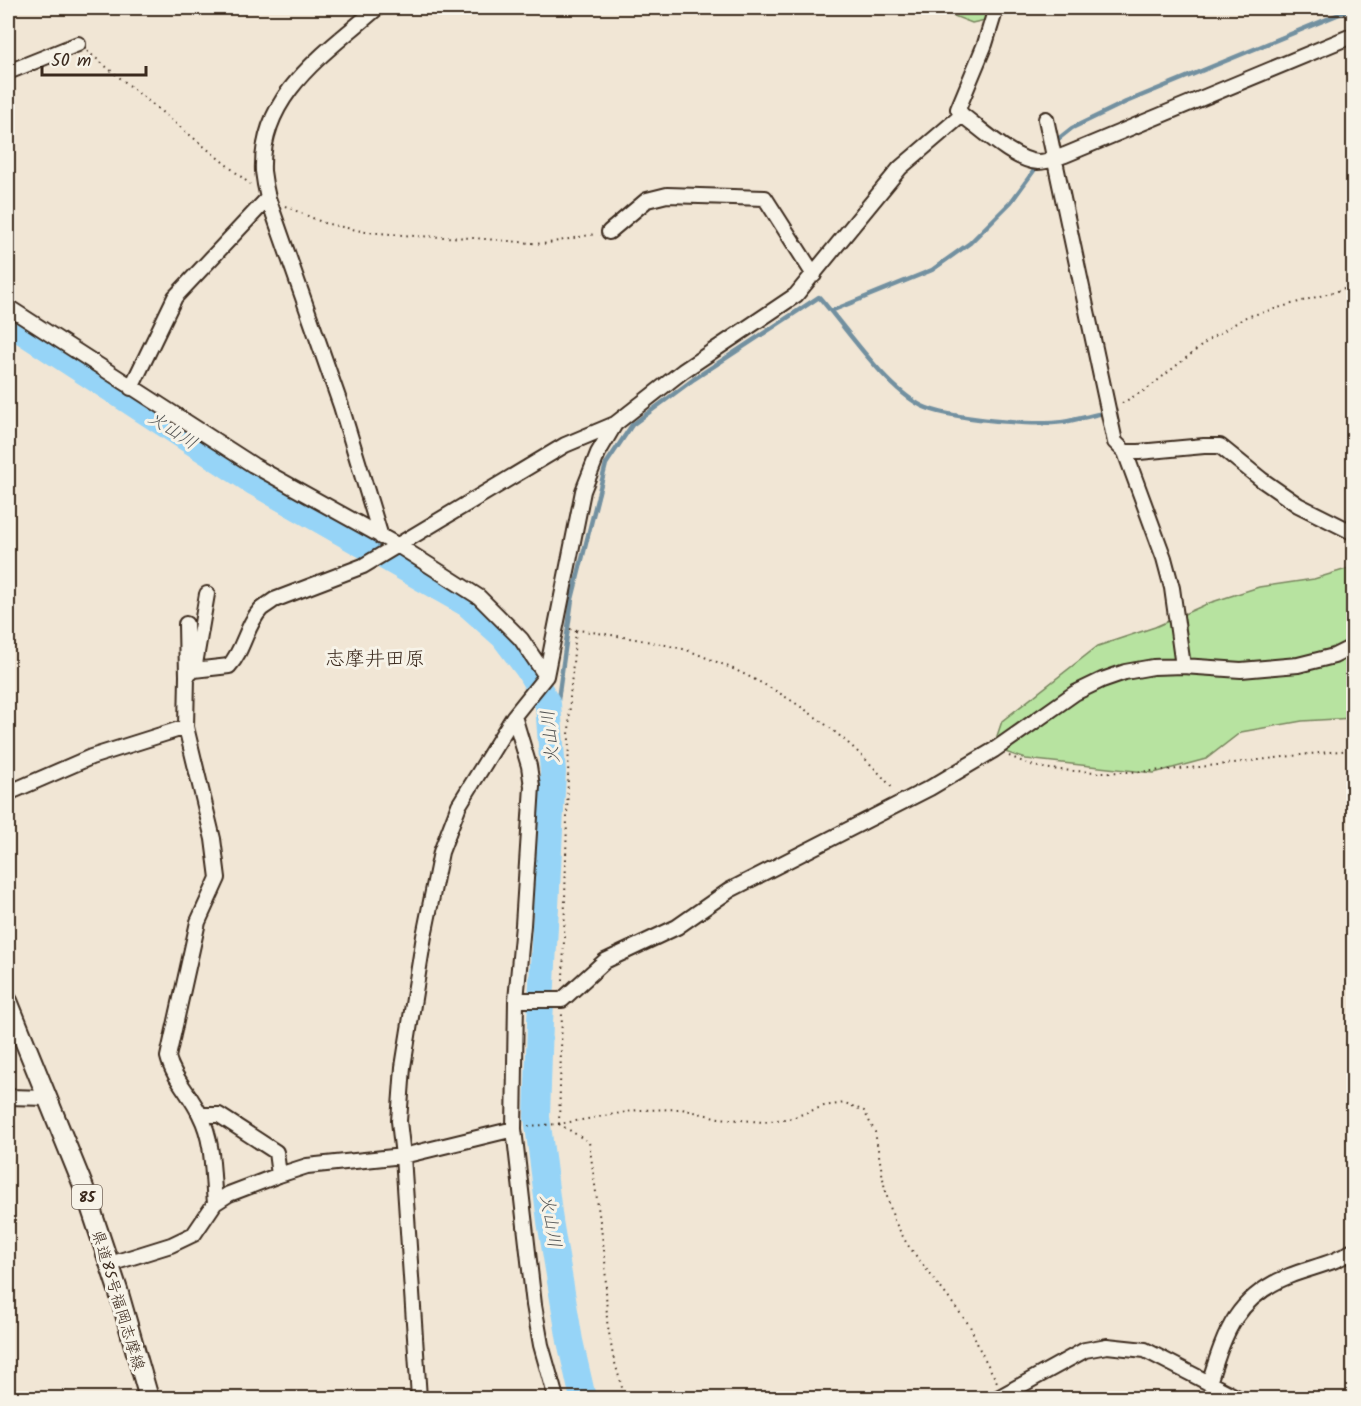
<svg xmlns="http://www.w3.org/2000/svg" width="1361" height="1406" font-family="Kalam,'Klee One',sans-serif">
	<rect width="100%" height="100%" fill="#f1e6d5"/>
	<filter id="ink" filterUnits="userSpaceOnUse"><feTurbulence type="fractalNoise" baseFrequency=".0167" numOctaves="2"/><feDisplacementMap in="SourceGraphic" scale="12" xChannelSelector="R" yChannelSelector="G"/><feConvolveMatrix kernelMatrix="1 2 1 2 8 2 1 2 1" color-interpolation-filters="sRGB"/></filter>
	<g filter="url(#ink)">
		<path fill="#b7e3a0" stroke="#79865f" stroke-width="1.5" d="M940,8H1008L1003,16L972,23L941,11Z
			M1353,567V718L1302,721L1241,732L1206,759L1154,773L1026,759L1002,751L996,739L1002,721L1098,646L1155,627L1209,603L1259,587L1314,579Z"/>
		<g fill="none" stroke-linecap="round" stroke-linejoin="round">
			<path stroke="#7290a0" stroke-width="4.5" d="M1053,143L1072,128L1126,102L1354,8
				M831,311L932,270L970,243L1011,202L1038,165
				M551,732L557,707L572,599L606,464L632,425L694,379L819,297C847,329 885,387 922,406C949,419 1033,426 1063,422C1076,420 1089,416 1103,413"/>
			<path stroke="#96d4f7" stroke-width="26" d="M8,322L255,483L467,604L503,636L528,669L548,704L553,772L540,1022L537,1117L550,1221L570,1341L583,1398"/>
			<g stroke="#3b2a1e" stroke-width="18">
				<path id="minor" d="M377,8C326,53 260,94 263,171C264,180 266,190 268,198L341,406L381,537
					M996,8L985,44L958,109L962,115C981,129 1015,161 1038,162C1048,162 1056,158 1065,155L1354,35
					M8,72L78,44
					M1046,119L1115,442L1125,452L1164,558L1172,588L1183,666
					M609,232L647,200L667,195L765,198L814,275
					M8,307L253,465L399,546L479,597L521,639L546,676
					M131,388L175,297L268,198
					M1125,452H1139L1204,446H1220L1262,480L1298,505L1354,533
					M186,624L187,676
					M194,670L207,594
					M514,716L529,766L532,786L523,925L516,1000L514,1129L534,1305L541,1345L556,1398
					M8,793L91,757L186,727
					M516,1000H562L605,961L677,927L730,890L930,788L994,750L1075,693L1102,680L1125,672L1153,667L1183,666L1241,670L1298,665L1334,656L1354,646
					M8,1097L47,1098
					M201,1115H219L276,1152L279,1175
					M215,1203C212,1174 214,1142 200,1115C191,1095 173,1078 168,1057L198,922L218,878L213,839L186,727L187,676L194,670L229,666C244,650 246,625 261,609C265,606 270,603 274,600L363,566L565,445L615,424L683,371L796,295L900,168L962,115
					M110,1264L171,1245L194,1234L215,1203L229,1194L279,1175L307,1166L403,1156L514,1129
					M1209,1383C1225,1333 1235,1298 1289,1276C1311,1267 1334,1264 1354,1250
					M419,1398L403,1156L399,1121L403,1067L424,936L441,852L459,805L514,716L546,676L583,491L598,453L615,424
					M998,1398L1085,1350L1107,1346L1145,1350L1238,1398"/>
			</g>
			<g stroke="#3b2a1e" stroke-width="22">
				<path id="major" d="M8,1001L84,1188L118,1290L149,1398"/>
			</g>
			<path stroke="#3b2a1e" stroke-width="2" stroke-dasharray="1.5 4.5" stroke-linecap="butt" d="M87,51L250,184
				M285,206L324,223L366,232L414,236L474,238L543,244L595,234
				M1122,403L1147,389L1210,339L1246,317L1348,288L1354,284
				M570,629C607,634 646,640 683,649C694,652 706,658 717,662C785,690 847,734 894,790
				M1009,756C1019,760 1029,765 1039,767C1059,771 1078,771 1098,772C1184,774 1268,756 1354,750
				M563,980L570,697L576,629
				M559,1124L562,1013
				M559,1124L589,1142L605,1257L607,1321L613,1356L625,1398
				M528,1126L559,1124L638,1110L682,1109L719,1118L763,1122L792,1118L824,1106L845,1103L864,1111L875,1132L885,1190L894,1220L907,1244L970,1326L980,1350L998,1384"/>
			<use href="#minor" stroke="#f7f3e8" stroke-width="14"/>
			<use href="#major" stroke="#f7f3e8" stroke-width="18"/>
		</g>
	</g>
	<g text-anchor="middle" stroke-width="6" stroke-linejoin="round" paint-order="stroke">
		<rect fill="#f7f3e8" stroke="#73665b" stroke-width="1.5" x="72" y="1185" width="30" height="24" rx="4.5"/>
		<g font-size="15" font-weight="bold" fill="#3b2a1e">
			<text x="87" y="1202">85</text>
		</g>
		<g font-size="16" fill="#3b2a1e" stroke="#f7f3e8">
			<text transform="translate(119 1300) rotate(73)" y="6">県道85号福岡志摩線</text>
		</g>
		<g font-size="18" font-style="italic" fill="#525454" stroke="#f7f3e8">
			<text transform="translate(173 430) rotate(33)" y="6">火山川</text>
			<text transform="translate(550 737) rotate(-96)" y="6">火山川</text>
			<text transform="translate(551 1221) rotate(81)" y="6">火山川</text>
		</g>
		<g font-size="20" fill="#3b2a1e" stroke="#f7f3e8">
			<text x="375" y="665">志摩井田原</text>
		</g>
	</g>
	<rect width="1361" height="1406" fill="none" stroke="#f7f3e8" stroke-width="30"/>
	<rect x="15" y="15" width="1331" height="1376" fill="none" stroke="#3b2a1e" stroke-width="2" filter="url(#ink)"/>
	<path d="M42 66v9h104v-9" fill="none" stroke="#3b2a1e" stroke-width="3"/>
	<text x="51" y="66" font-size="18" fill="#3b2a1e" stroke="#f7f3e8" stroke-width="4.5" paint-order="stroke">50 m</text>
</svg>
